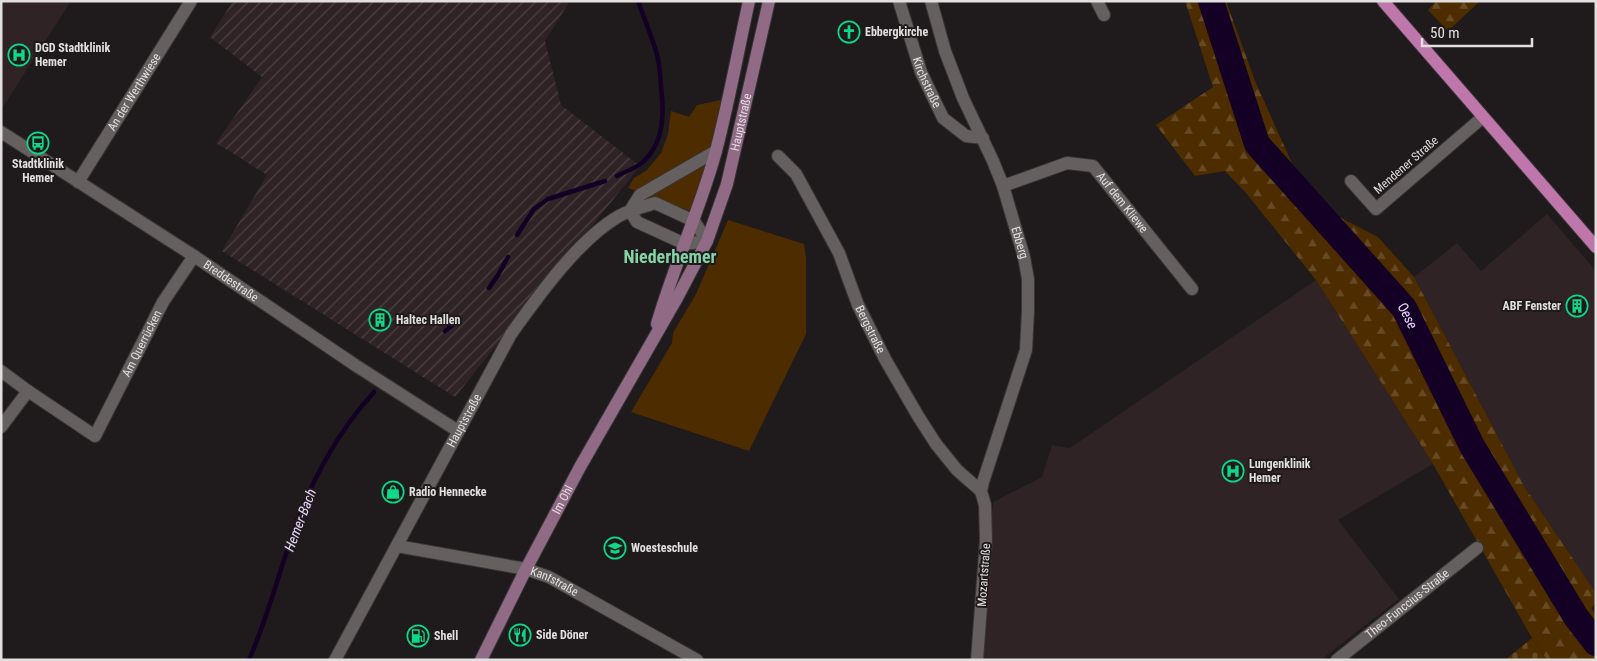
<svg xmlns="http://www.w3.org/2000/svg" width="1597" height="661" font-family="'Roboto Condensed',sans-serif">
	<defs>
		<pattern id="industrial-furrows" width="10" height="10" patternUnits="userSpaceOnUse" patternTransform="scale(1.25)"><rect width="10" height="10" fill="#2f2325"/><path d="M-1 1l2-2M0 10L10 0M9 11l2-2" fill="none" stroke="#4d4244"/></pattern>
		<pattern id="forest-firs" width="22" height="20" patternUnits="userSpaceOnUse" patternTransform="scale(1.25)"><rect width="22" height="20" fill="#4d2c00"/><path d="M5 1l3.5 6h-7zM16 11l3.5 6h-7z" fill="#664a25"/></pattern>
		<pattern id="cemetery-stones" width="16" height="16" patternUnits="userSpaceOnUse" patternTransform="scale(1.25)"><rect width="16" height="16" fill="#4d2c00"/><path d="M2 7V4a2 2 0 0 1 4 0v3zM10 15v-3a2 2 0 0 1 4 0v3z" fill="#664a25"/></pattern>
	</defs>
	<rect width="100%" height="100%" fill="#1f1a1b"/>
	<path fill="#2f2325" d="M1,1H71L1,110Z
		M1547,214L1596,271V593L1524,486L1414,277L1457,243L1481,271Z
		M1316,280L1433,464L1338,520L1399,599L1321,660H980L993,502L1042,477L1052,445L1070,448Z"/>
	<path fill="url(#industrial-furrows)" d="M233,1H570L545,41L561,105L640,166L455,397L222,251L267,175L216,143L262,77L210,37Z"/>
	<path fill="url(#forest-firs)" d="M1185,1H1226L1255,81L1295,170L1337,216L1378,237L1414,277L1524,486L1596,593V603L1591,608L1596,614V660H1547L1532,638L1433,464L1316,280L1246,193L1225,171L1195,176L1156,125L1213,87Z
		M1436,1H1480L1448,31L1428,10Z"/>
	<path fill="url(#cemetery-stones)" d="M1532,638L1547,660H1505Z"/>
	<path fill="#4d2c00" d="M721,100L709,160L693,212L628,188L634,178L647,170L661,153L668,134L671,111L689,117L697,105Z
		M728,220L804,244L806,257V334L749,451L631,412L672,343L673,333L696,294Z"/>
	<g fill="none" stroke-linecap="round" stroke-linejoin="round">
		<path stroke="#150025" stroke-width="4.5" d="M617,176C626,171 637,168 644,161C665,141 664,112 661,86C660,74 660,63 656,51C651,35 644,18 638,1
			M517,235L534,209L548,199L605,181
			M489,288L498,275L508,257
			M445,331L459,320
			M249,660C267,619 278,576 293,533C310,483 338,431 374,392"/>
		<path stroke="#150025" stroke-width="26" id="s1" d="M1211,1L1257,144L1404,308L1472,446L1576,617L1596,643"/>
		<g stroke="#383536" stroke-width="14">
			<g id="minor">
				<path id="s2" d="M899,1L921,72L943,118L966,136L983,138"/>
				<path id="s3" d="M931,1L945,51L963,98L993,161L1003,186L1024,257L1028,279V311L1026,350L983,482L981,491L985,505L986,540L977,660"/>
				<path d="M1097,1L1104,15"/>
				<path id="s4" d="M1,132L194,256L355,365L458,431"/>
				<path id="s5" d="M778,156L796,174L839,253L858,305L885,359L918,416L936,444L957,470L981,491"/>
				<path d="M1351,181L1376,209L1483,117"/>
				<path id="s6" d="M78,182L191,1"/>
				<path id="s7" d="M1003,186L1067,163L1093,166L1192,289"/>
				<path d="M630,211L640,195L716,151"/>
				<path id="s8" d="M1,371L28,391L95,436L163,302L194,256"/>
				<path d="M1,427L28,391"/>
				<path id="s9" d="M397,546L526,569L549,577L697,660"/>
				<path id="s10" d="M335,660L511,334C539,295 578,240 619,216C630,210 643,207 655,203L694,221L707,241L685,244L637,222L630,211"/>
				<path id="s11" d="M1337,660L1477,548"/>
			</g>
		</g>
		<g stroke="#383536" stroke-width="14">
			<g id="secondary">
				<path d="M657,324C674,265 700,210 716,151C729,101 738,51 749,1"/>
				<path id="s12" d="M481,660L526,569L580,467L677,298L707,241L727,184L769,1"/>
			</g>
		</g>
		<g stroke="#383536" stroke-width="14">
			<path id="primary" d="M1383,1L1596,247"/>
		</g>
		<use href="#minor" stroke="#655f5f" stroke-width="12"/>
		<use href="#secondary" stroke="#916b85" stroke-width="12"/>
		<use href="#primary" stroke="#be76ab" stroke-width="12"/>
	</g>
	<defs>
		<g id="church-ring" transform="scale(1.125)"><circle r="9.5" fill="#1f1a1b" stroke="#0dd98a" stroke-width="1.5"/><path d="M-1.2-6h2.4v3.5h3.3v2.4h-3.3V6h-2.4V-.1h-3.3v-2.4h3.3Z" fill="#0dd98a"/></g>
		<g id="hospital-ring" transform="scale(1.125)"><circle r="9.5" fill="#1f1a1b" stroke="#0dd98a" stroke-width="1.5"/><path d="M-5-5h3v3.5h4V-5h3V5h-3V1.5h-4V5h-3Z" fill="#0dd98a"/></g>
		<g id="bus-ring" transform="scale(1.125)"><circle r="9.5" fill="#1f1a1b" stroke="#0dd98a" stroke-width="1.5"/><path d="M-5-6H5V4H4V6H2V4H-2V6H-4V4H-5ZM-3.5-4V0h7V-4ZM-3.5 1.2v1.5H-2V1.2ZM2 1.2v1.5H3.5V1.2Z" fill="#0dd98a"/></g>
		<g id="building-ring" transform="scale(1.125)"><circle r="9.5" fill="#1f1a1b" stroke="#0dd98a" stroke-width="1.5"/><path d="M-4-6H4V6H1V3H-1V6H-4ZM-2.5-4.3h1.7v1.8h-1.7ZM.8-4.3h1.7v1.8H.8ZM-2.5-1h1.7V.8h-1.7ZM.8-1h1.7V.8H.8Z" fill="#0dd98a"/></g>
		<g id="shop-ring" transform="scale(1.125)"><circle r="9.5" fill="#1f1a1b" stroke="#0dd98a" stroke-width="1.5"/><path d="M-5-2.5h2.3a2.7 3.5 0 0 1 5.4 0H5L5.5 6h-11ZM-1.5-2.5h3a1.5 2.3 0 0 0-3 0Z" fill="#0dd98a"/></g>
		<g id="school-ring" transform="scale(1.125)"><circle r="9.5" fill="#1f1a1b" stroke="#0dd98a" stroke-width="1.5"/><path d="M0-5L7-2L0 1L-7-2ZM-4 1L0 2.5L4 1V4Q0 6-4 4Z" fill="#0dd98a"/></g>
		<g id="restaurant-ring" transform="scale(1.125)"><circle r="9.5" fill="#1f1a1b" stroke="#0dd98a" stroke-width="1.5"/><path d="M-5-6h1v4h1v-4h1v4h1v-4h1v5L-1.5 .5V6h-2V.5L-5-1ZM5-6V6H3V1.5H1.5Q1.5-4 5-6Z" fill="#0dd98a"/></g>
		<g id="fuel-ring" transform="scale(1.125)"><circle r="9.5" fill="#1f1a1b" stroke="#0dd98a" stroke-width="1.5"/><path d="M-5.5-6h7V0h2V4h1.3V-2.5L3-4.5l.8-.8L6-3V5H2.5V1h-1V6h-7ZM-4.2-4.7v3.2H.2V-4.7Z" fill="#0dd98a"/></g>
	</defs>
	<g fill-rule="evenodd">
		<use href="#church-ring" x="849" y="32"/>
		<use href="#hospital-ring" x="19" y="55"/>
		<use href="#bus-ring" x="38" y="143"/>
		<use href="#building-ring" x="1577" y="306"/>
		<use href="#building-ring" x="380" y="320"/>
		<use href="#hospital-ring" x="1233" y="471"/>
		<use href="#shop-ring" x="393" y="492"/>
		<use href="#school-ring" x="615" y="548"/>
		<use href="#restaurant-ring" x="520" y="635"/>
		<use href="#fuel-ring" x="418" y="636"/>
	</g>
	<g text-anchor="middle" stroke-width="4" stroke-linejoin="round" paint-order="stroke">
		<g font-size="12" font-weight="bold" fill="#e2dfdf" stroke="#1f1a1b" text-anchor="start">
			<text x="865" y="36">Ebbergkirche</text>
			<text x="35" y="52">DGD Stadtklinik<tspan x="35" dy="14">Hemer</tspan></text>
			<text x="38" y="168" text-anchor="middle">Stadtklinik<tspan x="38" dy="14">Hemer</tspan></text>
			<text x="1561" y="310" text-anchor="end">ABF Fenster</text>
			<text x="396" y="324">Haltec Hallen</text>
			<text x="1249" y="468">Lungenklinik<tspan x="1249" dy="14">Hemer</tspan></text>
			<text x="409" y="496">Radio Hennecke</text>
			<text x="631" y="552">Woesteschule</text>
			<text x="536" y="639">Side Döner</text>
			<text x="434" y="640">Shell</text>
		</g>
		<g font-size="12" fill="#e2dfdf" stroke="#1f1a1b">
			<text dy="4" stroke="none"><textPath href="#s2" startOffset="86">Kirchstraße</textPath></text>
			<text dy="4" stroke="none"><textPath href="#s6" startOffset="106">An der Werthwiese</textPath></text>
			<text dy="4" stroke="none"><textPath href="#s12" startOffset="600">Hauptstraße</textPath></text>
			<text transform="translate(1406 165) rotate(-41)" y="4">Mendener Straße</text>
			<text dy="4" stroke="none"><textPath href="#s7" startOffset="141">Auf dem Kliewe</textPath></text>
			<text dy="4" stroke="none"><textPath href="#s3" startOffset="258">Ebberg</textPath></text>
			<text dy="4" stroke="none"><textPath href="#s4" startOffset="274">Breddestraße</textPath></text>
			<text dy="4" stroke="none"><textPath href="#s5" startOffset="198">Bergstraße</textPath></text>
			<text dy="4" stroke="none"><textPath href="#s8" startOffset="218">Am Querrücken</textPath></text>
			<text dy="4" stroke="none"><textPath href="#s10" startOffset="272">Hauptstraße</textPath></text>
			<text dy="4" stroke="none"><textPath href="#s12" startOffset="180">Im Ohl</textPath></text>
			<text transform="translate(984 575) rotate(-86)" y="4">Mozartstraße</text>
			<text dy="4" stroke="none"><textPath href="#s9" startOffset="162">Kantstraße</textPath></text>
			<text dy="4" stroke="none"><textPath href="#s11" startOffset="90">Theo-Funccius-Straße</textPath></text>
		</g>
		<g font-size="14" font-style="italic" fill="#e8d7fb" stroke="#1f1a1b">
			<text dy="5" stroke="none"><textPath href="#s1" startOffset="379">Oese</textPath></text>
			<text transform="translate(300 520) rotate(-69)" y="5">Hemer-Bach</text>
		</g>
		<g font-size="18" font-weight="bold" fill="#85d3a7" stroke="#1f1a1b">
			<text x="670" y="263">Niederhemer</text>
		</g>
	</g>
	<rect width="1597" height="661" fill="none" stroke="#e2dfdf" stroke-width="5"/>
	<path d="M1422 38v8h110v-8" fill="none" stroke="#e2dfdf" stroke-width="2.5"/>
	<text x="1430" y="38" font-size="15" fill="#e2dfdf" stroke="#1f1a1b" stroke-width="4" paint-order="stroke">50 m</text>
</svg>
